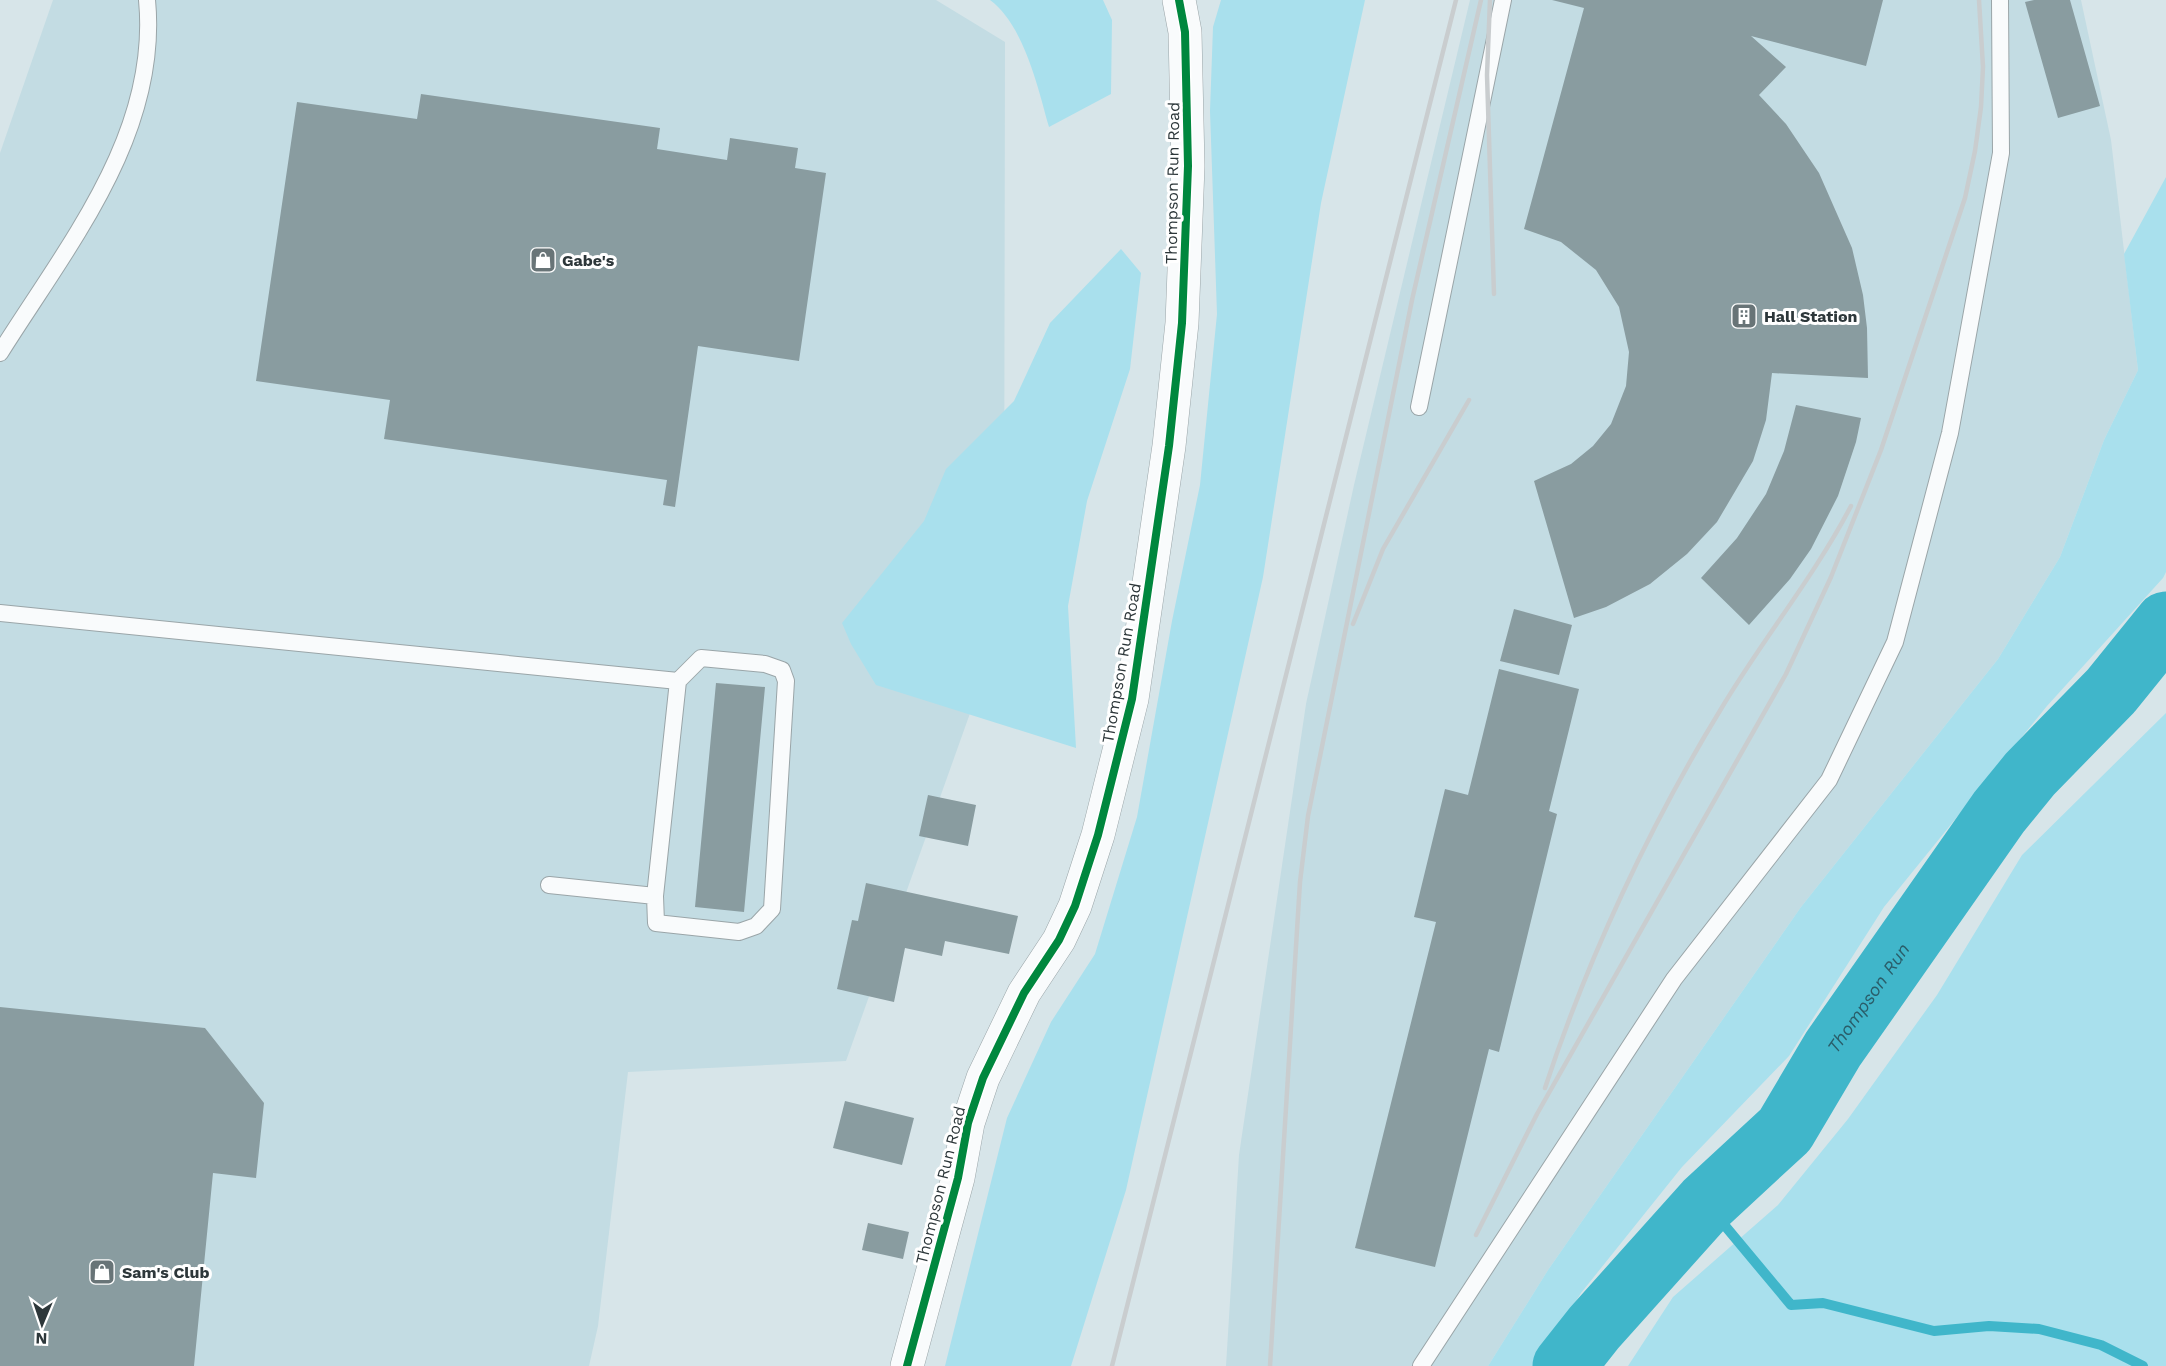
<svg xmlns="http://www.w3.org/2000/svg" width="2166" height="1366" font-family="'Work Sans',sans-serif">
	<rect width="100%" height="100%" fill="#d7e5e9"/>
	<path fill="#c3dce3" d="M53,0H936L1005,42L1004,618L846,1061L628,1072L598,1326L589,1366H0V153Z
		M1470,0H2081L2111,140L2138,370L2104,440L2060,557L1998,659L1801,907L1548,1270L1488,1366H1226L1239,1155L1306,704L1354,485Z"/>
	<path fill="#a9e0ed" d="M990,0H1103L1112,20L1111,94L1049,127C1038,88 1024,25 990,0Z
		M1221,0H1365L1321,203L1263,577L1126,1190L1071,1366H945L1007,1118L1051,1022L1095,954L1137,817L1172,621L1200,485L1217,314L1210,111L1213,27Z
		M2166,177V572L2163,578L2047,706L1884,907L1789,1056L1682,1167L1581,1293L1536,1366H1488L1548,1270L1801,907L1998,659L2060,557L2104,440L2138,370L2124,254Z
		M1121,249L1141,273L1130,369L1087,501L1068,606L1076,748L876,685L851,644L842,623L924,521L946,469L1014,401L1050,323Z
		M2166,713V1366H1628L1673,1297L1778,1205L1848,1119L1937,995L2022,855Z"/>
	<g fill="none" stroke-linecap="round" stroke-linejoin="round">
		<path stroke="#40b6ca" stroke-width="10" d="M1706,1203L1791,1305L1823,1303L1934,1331L1989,1326L2039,1329L2101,1345L2143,1366"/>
		<path stroke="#40b6ca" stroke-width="63" id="s1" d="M1564,1366L1594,1328L1706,1203L1785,1130L1833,1049L1999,812L2030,774L2111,691L2166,623"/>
	</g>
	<path fill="#899ca0" d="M1552,0H1883L1866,66L1751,36L1786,67L1759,95L1786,124L1819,173L1852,248L1863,295L1867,328L1868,378L1772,373L1766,420L1753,461L1717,522L1687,554L1650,584L1606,607L1574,618L1534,481L1571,464L1593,446L1611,424L1626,386L1629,352L1619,307L1596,270L1561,242L1524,229L1584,8Z
		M2034,0H2070L2100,106L2058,118L2025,2Z
		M421,94L660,128L657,149L727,160L730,138L798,148L795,168L826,173L799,361L698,346L675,507L663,505L667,480L384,439L390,400L256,381L297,102L417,119Z
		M1796,405L1861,418L1856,442L1838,496L1811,549L1790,579L1749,625L1701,578L1737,538L1766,494L1784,451Z
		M1514,609L1572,625L1559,675L1500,661Z
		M1499,669L1579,689L1549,811L1557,814L1499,1052L1489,1049L1435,1267L1355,1248L1436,922L1414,917L1445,789L1468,795Z
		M716,683L765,687L744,912L695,907Z
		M928,795L976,805L968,846L919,836Z
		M866,883L1018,916L1009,954L945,941L942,956L905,948L894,1002L837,989L852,920L858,921Z
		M0,1007L205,1028L264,1103L256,1178L213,1173L194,1366H0Z
		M845,1101L914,1118L902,1165L833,1148Z
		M868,1223L909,1232L903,1259L862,1250Z"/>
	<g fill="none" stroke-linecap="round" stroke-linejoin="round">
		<g stroke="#9aa5a8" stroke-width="18">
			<path id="lane" d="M0,353C67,246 160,134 147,0
				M1419,407L1503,0
				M0,613L678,681L655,896L549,885
				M655,896L656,923L739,932L756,926L772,909L786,681L782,670L765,664L701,658L678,681
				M1421,1366L1674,979L1829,780L1895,642L1950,433L2001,153L2000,0"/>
		</g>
		<g stroke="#9aa5a8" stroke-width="34">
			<path id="secondary" d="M907,1366L958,1178L968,1123L983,1078L1024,993L1059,940L1075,906L1098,835L1132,699L1169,446L1182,323L1188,166L1185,32L1179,0"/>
		</g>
		<use href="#lane" stroke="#f9fbfc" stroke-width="16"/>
		<use href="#secondary" stroke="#f9fbfc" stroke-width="33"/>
		<path stroke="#c9cdcf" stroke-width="4.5" d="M1490,0L1487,75L1494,294
			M1353,624L1383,549L1469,400
			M1545,1088C1587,960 1650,825 1721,709C1762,640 1814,577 1851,506
			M1476,1235L1537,1114L1786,674L1831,577L1881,450L1965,198L1975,151L1981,107L1983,67L1979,0
			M1112,1366L1456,0
			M1270,1366L1300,882L1308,816L1412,300L1481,0"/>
		<g stroke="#fff" stroke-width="11">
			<path id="cycleway" d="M907,1366L958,1178L968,1123L983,1078L1024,993L1059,940L1075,906L1098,835L1132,699L1169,446L1182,323L1188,166L1185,32L1179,0"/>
		</g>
		<use href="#cycleway" stroke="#00873e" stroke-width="8"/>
	</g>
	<defs>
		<g id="shop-square" transform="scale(1.35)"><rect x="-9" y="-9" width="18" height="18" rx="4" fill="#687477" stroke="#fff"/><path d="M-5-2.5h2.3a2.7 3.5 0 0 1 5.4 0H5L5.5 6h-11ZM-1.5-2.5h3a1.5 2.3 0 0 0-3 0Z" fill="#fff"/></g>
		<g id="building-square" transform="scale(1.35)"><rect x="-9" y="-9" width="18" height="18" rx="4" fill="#687477" stroke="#fff"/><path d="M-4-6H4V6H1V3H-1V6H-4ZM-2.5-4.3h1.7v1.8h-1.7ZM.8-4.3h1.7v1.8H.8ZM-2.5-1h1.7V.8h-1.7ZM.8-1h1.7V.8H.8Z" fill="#fff"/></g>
	</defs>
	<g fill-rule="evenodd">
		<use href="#shop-square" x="543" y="260"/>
		<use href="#building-square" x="1744" y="316"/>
		<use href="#shop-square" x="102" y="1272"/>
	</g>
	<g text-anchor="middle" stroke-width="6" stroke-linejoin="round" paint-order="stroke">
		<g font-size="16" fill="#2d373a" stroke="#fff">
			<text transform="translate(1172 183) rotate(-89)" y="6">Thompson Run Road</text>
			<text transform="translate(1121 663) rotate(-80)" y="6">Thompson Run Road</text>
			<text transform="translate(940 1185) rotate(-76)" y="6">Thompson Run Road</text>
		</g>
		<g font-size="16" font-weight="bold" fill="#2d373a" stroke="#fff" text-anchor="start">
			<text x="562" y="266">Gabe's</text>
			<text x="1764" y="322">Hall Station</text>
			<text x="122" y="1278">Sam's Club</text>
		</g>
		<g font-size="18" font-style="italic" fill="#2a5e6a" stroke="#fff">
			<text dy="6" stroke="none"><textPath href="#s1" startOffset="480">Thompson Run</textPath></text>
		</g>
	</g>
	<g transform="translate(42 1324) rotate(182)" stroke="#ffffff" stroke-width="4.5" paint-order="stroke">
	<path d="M0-4.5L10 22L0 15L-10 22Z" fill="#2d373a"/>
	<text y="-9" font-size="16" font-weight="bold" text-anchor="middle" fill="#2d373a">N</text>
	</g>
</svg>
